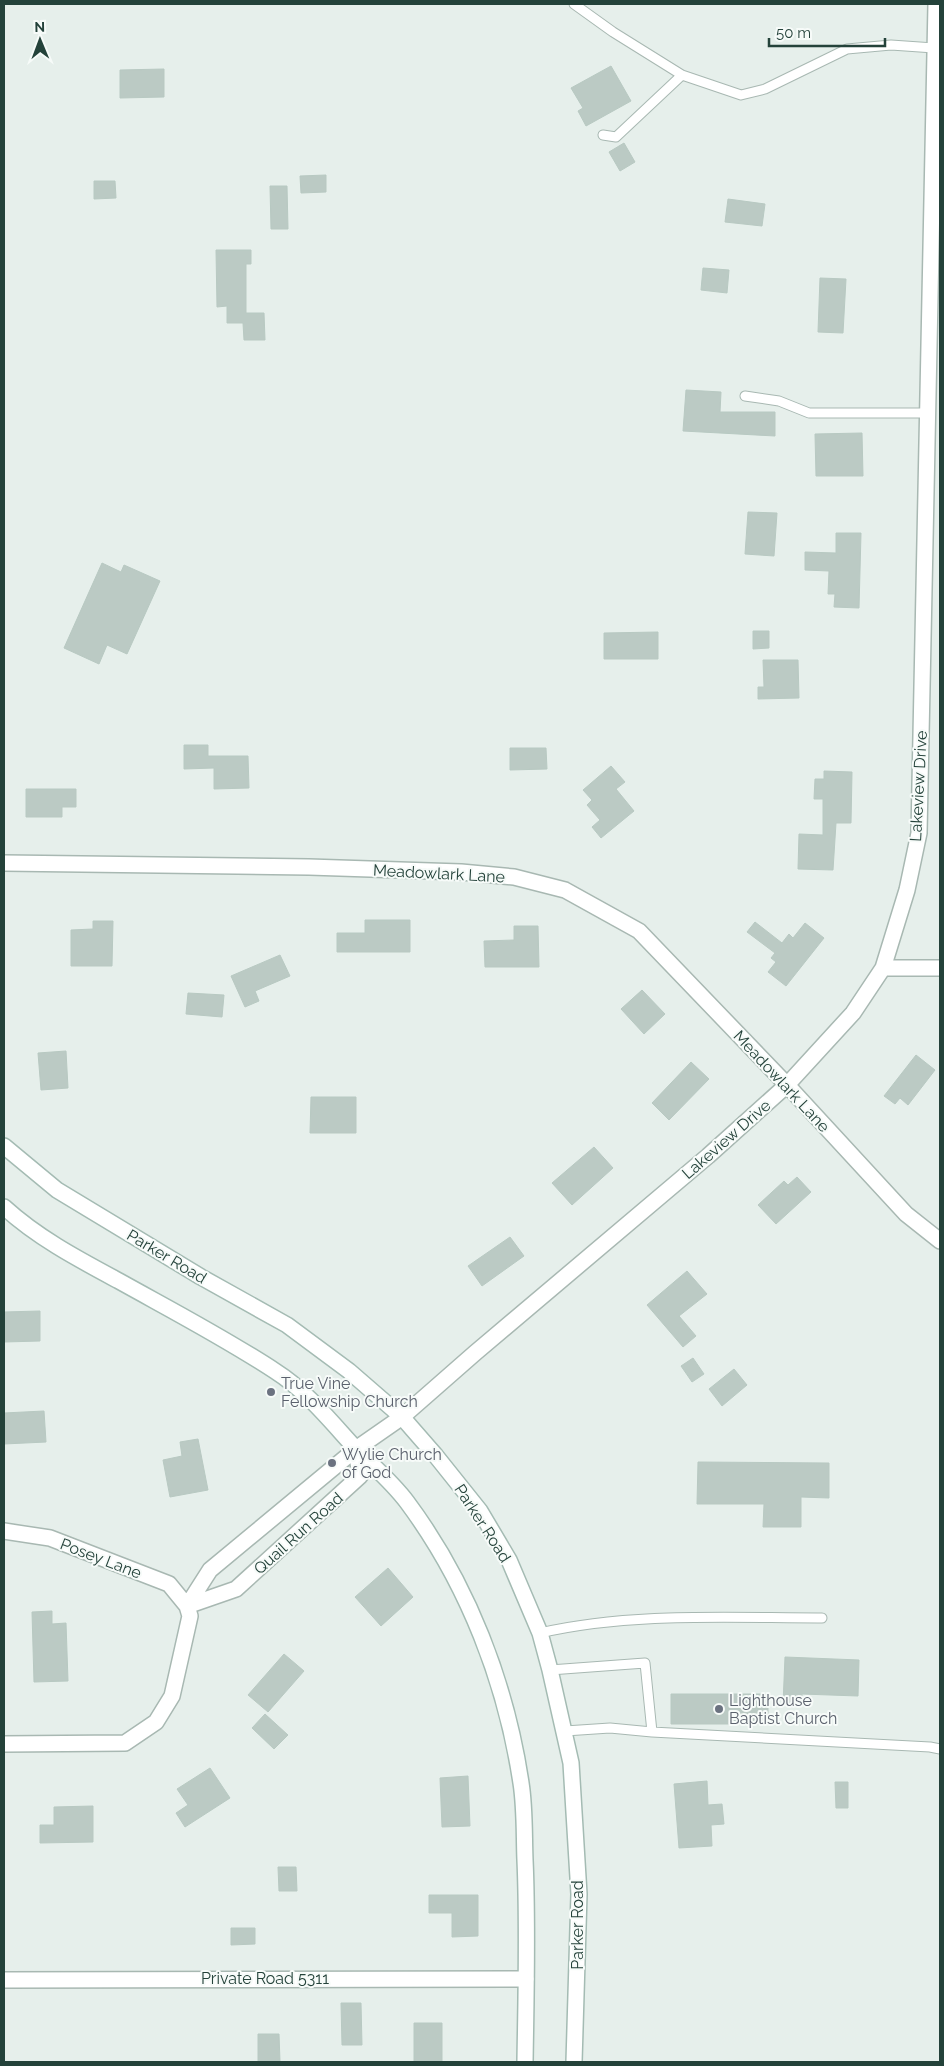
<svg xmlns="http://www.w3.org/2000/svg" width="944" height="2066" font-family="Raleway,sans-serif">
	<rect width="100%" height="100%" fill="#e6efeb"/>
	<path fill="#bbcac4" stroke="#b8c9c2" d="M611,66L631,101L586,126L578,111L583,108L571,88Z
		M164,69V97L120,98V70Z
		M624,143L635,162L620,171L609,152Z
		M326,175V192L301,193L300,176Z
		M94,181H115L116,198L94,199Z
		M270,186H287L288,229H271Z
		M728,199L765,204L762,226L725,222Z
		M216,250H251V264H246V313H264L265,340H244L243,323H227V306L217,307Z
		M703,268L729,270L727,293L701,290Z
		M820,278L846,279L843,333L818,332Z
		M686,390L721,392L720,412H775V436L683,431Z
		M862,433L863,476H816L815,434Z
		M748,512L777,513L774,556L745,554Z
		M836,533H861L859,608L834,607L835,594H828L829,571L805,570V552L836,553Z
		M102,563L121,572L124,565L160,581L127,654L107,645L99,664L64,648Z
		M753,631H769V648L753,649Z
		M658,632V659H604V633Z
		M763,660H798L799,698L758,699V687H764Z
		M184,745H208V756H248L249,788L214,789V768L184,769Z
		M510,748H546L547,769L510,770Z
		M611,766L625,782L616,789L634,811L601,838L592,827L600,820L587,805L592,800L583,790Z
		M824,771L852,772L851,823H836L833,870L798,869L799,834L823,835V799H814L815,779H824Z
		M26,789H76V807H62V817H26Z
		M365,920H410V952H337V933H365Z
		M93,921H113L112,966H71V930L93,929Z
		M755,922L782,943L789,934L793,938L805,923L824,938L786,986L768,972L776,962L771,958L775,953L747,932Z
		M514,926H538L539,967H485L484,941L514,940Z
		M280,955L290,976L255,991L259,1001L245,1007L231,976Z
		M642,990L665,1014L644,1034L621,1009Z
		M188,993L224,995L222,1017L186,1014Z
		M66,1051L68,1088L41,1090L38,1053Z
		M916,1055L935,1070L908,1105L900,1098L895,1104L884,1096Z
		M691,1062L709,1079L669,1120L652,1103Z
		M311,1097H356V1133H310Z
		M594,1147L613,1168L572,1205L552,1183Z
		M797,1177L811,1192L776,1224L758,1205L784,1181L788,1185Z
		M510,1237L524,1256L482,1286L468,1266Z
		M687,1271L707,1294L679,1316L696,1336L683,1347L647,1305Z
		M40,1311V1341L4,1342V1312Z
		M693,1358L704,1374L692,1382L681,1366Z
		M734,1369L747,1385L722,1406L709,1389Z
		M44,1411L46,1442L4,1444V1413Z
		M198,1439L208,1490L170,1497L163,1460L182,1456L180,1442Z
		M698,1462L829,1463V1498L801,1497V1527H763L764,1504H697Z
		M388,1568L413,1597L381,1626L355,1597Z
		M52,1611V1624L66,1623L68,1681L34,1682L32,1612Z
		M284,1654L304,1671L268,1712L248,1695Z
		M785,1657L859,1660L858,1696L802,1694V1705L783,1704Z
		M671,1694H768V1724H671Z
		M265,1714L288,1735L274,1749L252,1728Z
		M210,1768L230,1798L185,1827L176,1813L188,1805L177,1789Z
		M468,1776L470,1826L442,1827L440,1778Z
		M707,1781L708,1805L722,1804L724,1824L711,1825L712,1846L679,1848L674,1784Z
		M835,1782H848V1808H836Z
		M93,1806V1842L40,1843V1825H54V1807Z
		M278,1867H296L297,1891H279Z
		M429,1895H478V1936L452,1937V1913H429Z
		M231,1928H255V1944L231,1945Z
		M341,2003H361L362,2045H342Z
		M414,2023H442V2062H414Z
		M258,2034H279L280,2062H258Z"/>
	<g fill="none" stroke-linecap="round" stroke-linejoin="round">
		<g stroke="#a8b8b2" stroke-width="11">
			<path id="lane" d="M574,4L613,32L682,75L741,95L765,89L847,49L891,45L934,48
				M603,135L616,137L682,75
				M745,396L779,401L809,413H927
				M540,1633C631,1612 729,1618 822,1618
				M550,1670L645,1663L652,1732
				M565,1731L610,1728L652,1732L930,1747L940,1749"/>
		</g>
		<g stroke="#a8b8b2" stroke-width="18">
			<path id="street" d="M4,863L309,867L461,872L514,877L565,890L639,931L787,1085L906,1214L940,1241
				M883,968H940
				M4,1531L50,1538L169,1584L187,1606L190,1616L172,1696L156,1722L125,1743L4,1744
				M187,1606L210,1570L356,1449L402,1417L475,1353L708,1156L787,1085L853,1013L883,968L907,890L919,833L936,4
				M187,1606L236,1589L360,1476L356,1449
				M4,1980L526,1979"/>
		</g>
		<g stroke="#a4bbb3" stroke-width="18">
			<path id="secondary" d="M4,1146L57,1190L201,1277L287,1325L349,1371L402,1417L436,1456L480,1511L509,1560L540,1633L550,1670L571,1763L579,1894L574,2062
				M4,1207C38,1238 78,1259 119,1281C171,1310 225,1338 275,1371C308,1392 331,1422 358,1451C374,1467 393,1483 407,1502C468,1584 506,1683 521,1783C525,1808 524,1835 525,1860C528,1927 526,1995 525,2062"/>
		</g>
		<use href="#lane" stroke="#fff" stroke-width="9"/>
		<use href="#street" stroke="#fff" stroke-width="15"/>
		<use href="#secondary" stroke="#fff" stroke-width="15"/>
	</g>
	<g fill="#6b7280" stroke="#f7fbf9" stroke-width="2">
		<circle cx="271" cy="1392" r="5"/>
		<circle cx="332" cy="1463" r="5"/>
		<circle cx="719" cy="1709" r="5"/>
	</g>
	<g text-anchor="middle" stroke-width="4" stroke-linejoin="round" paint-order="stroke">
		<g font-size="16" fill="#24423a" stroke="#f7fbf9">
			<text transform="translate(918 786) rotate(-87)" y="6">Lakeview Drive</text>
			<text transform="translate(439 873) rotate(3)" y="6">Meadowlark Lane</text>
			<text transform="translate(782 1081) rotate(47)" y="6">Meadowlark Lane</text>
			<text transform="translate(726 1139) rotate(-41)" y="6">Lakeview Drive</text>
			<text transform="translate(167 1256) rotate(31)" y="6">Parker Road</text>
			<text transform="translate(483 1523) rotate(57)" y="6">Parker Road</text>
			<text transform="translate(298 1533) rotate(-42)" y="6">Quail Run Road</text>
			<text transform="translate(101 1558) rotate(21)" y="6">Posey Lane</text>
			<text transform="translate(577 1925) rotate(-90)" y="6">Parker Road</text>
			<text x="265" y="1984">Private Road 5311</text>
		</g>
		<g font-size="16" fill="#5b616d" stroke="#f7fbf9" text-anchor="start">
			<text x="281" y="1389">True Vine<tspan x="281" dy="18">Fellowship Church</tspan></text>
			<text x="342" y="1460">Wylie Church<tspan x="342" dy="18">of God</tspan></text>
			<text x="729" y="1706">Lighthouse<tspan x="729" dy="18">Baptist Church</tspan></text>
		</g>
	</g>
	<rect width="944" height="2066" fill="none" stroke="#24423a" stroke-width="10"/>
	<g transform="translate(40 40) rotate(359)" stroke="#f7fbf9" stroke-width="4" paint-order="stroke">
	<path d="M0-4L9 19L0 12L-9 19Z" fill="#24423a"/>
	<text y="-8" font-size="14" font-weight="bold" text-anchor="middle" fill="#24423a">N</text>
	</g>
	<path d="M769 38v8h116v-8" fill="none" stroke="#24423a" stroke-width="2.5"/>
	<text x="776" y="38" font-size="15" fill="#24423a" stroke="#f7fbf9" stroke-width="4" paint-order="stroke">50 m</text>
</svg>
